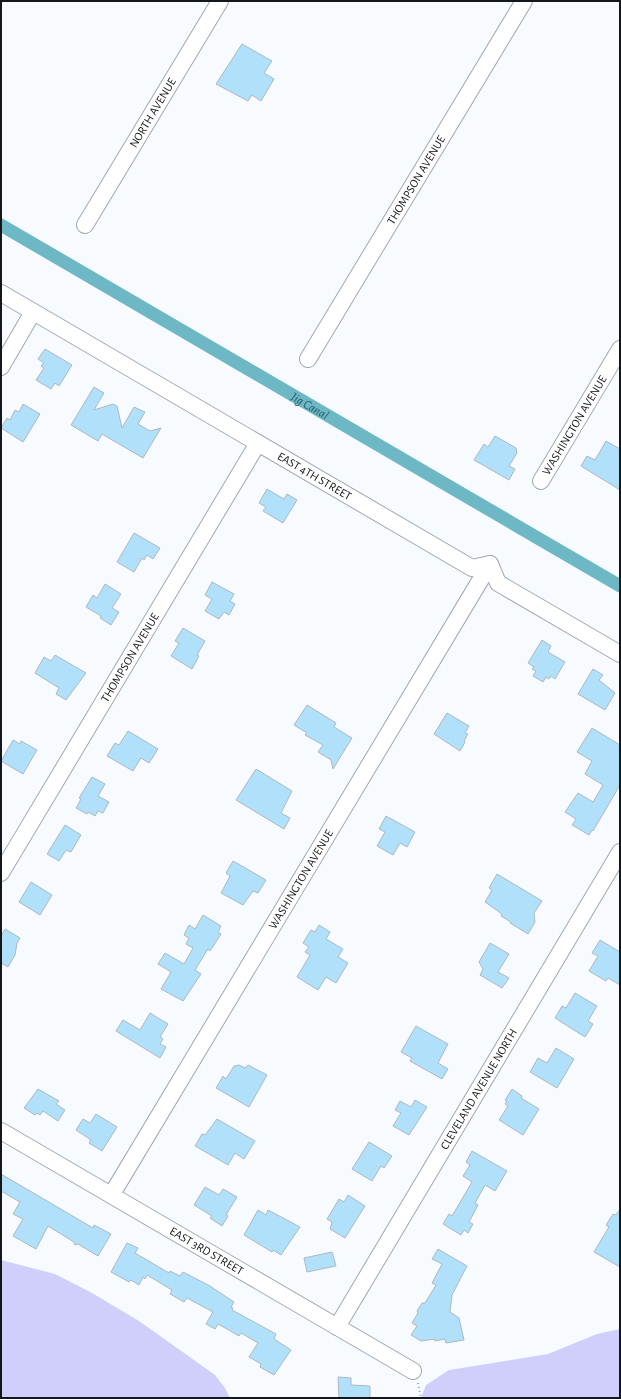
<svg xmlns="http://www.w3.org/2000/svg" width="621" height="1399" font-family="'Alegreya Sans',sans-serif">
	<rect width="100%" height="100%" fill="#f7fbff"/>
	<path fill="#d0cffc" d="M1,1260L55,1274L92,1293L139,1321L215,1375L225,1388L230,1398H1Z
		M620,1329V1398H421L426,1385L449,1370L548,1354L597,1334Z"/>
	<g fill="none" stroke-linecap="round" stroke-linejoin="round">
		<path stroke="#6eb7c5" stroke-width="13" id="s1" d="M1,225L620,586"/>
	</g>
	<path fill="#b1e1fa" stroke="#acb8bf" d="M242,44L272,61L264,73L274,79L261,101L252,95L248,101L216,84Z
		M45,349L72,365L59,386L55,383L51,389L36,380L44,368L41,366L44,363L38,359Z
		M94,387L104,393L94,410L113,404L117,406L122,428L134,407L145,412L138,424L150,431L161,428L143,458L102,434L98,441L71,425Z
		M23,404L40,414L23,442L1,428L7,418L10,420L15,410L19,412Z
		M495,436L516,448L517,453L509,466L515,469L509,480L474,460L484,444L488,447Z
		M606,441L620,449V490L581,466L587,456L595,460Z
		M267,489L284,499L287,494L297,500L283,523L263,511L266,507L259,503Z
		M134,533L160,548L153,559L147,555L144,560L142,558L134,572L117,562Z
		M212,582L234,594L230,601L235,604L229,615L224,612L219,619L205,611L212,599L205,595Z
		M105,584L121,594L112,608L119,612L111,625L100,618L101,616L86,607L93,595L97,598Z
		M183,628L205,641L197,655L199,656L192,669L171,656L179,643L175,641Z
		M542,640L551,646L548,652L565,662L555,679L551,676L549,679L546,677L543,682L533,676L536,671L532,669L534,667L528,663Z
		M55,655L86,673L66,700L56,694L59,688L35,673L44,657L51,661Z
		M593,669L603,675L599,680L615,693L605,710L578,694Z
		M307,705L336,723L334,727L352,738L333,769L331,760L318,752L323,745L305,735L307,733L294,725Z
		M447,713L469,726L465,733L468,734L464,741L465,742L460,751L434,734Z
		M592,728L620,745V785L593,831L592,830L589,835L572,825L576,819L565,812L578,793L593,802L603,785L585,774L592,761L577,752Z
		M128,731L158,749L149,763L141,758L133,771L107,756L115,743L119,745Z
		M13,740L20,744L21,741L37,750L23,774L1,761Z
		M256,769L292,791L281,813L290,818L284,829L236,800Z
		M92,777L105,784L98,796L109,802L103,813L98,811L95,816L88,812L87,814L76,808L81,799L79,798Z
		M386,816L415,832L407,847L400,843L393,855L377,846L385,832L379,829Z
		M65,825L81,835L71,852L66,850L59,861L47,854Z
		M233,861L266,880L258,893L253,891L243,905L221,893L230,876L226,873Z
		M497,874L542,901L534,913L535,922L528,934L510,923L511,922L501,916L502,914L485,902L492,890L489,888Z
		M31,882L52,895L40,915L19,902Z
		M203,915L221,926L218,932L221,934L210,951L208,949L195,970L201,974L183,1001L161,989L171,972L158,964L165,953L184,964L193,948L186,944L189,938L184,935L189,925L195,929Z
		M319,925L330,932L326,939L343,949L338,957L348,963L336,983L326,977L318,990L297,977L310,955L305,952L309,947L303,943L311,930L315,932Z
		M5,929L20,938L17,943L15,955L8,967L1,963V936Z
		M600,940L620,952V985L608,978L606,981L589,971L598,956L592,953Z
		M490,943L509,954L498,972L509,978L502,988L480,975L483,969L479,962Z
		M575,993L597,1006L588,1021L593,1024L585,1037L555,1018L562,1006L566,1008Z
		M150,1013L168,1024L160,1037L163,1039L160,1044L166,1047L160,1058L116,1031L123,1020L140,1030Z
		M416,1026L448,1044L438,1063L448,1069L442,1079L410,1061L412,1058L401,1052Z
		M556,1048L574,1059L557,1088L530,1072L538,1058L547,1063Z
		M239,1065L245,1068L248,1065L267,1075L249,1107L216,1088L223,1076L226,1079L234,1066Z
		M38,1089L59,1101L56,1104L65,1110L58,1121L43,1111L40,1115L37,1113L35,1115L24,1108Z
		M512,1089L522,1096L521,1098L539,1109L523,1135L499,1120L508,1106L505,1104L507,1101L505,1100Z
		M415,1100L427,1107L409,1135L393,1126L401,1113L395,1110L400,1101L411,1107Z
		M96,1114L117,1127L102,1151L89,1143L91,1140L76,1130L83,1119L90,1123Z
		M217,1119L255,1141L244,1159L235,1153L228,1165L195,1146L202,1134L205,1135Z
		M369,1142L392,1156L384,1168L381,1166L372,1181L352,1169Z
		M472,1151L507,1171L495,1191L485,1185L475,1203L478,1205L469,1222L473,1224L468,1233L464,1230L461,1235L443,1224L449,1214L452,1216L472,1182L463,1176L470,1165L466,1162Z
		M1,1174L93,1228L94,1225L111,1234L98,1256L78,1244L75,1245L74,1242L48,1226L36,1249L13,1236L23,1219L13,1214L20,1202L1,1191Z
		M205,1187L219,1195L223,1189L237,1197L226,1215L228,1216L222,1226L210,1218L212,1216L194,1205Z
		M348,1195L365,1206L345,1238L330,1229L332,1222L327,1219L339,1199L344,1202Z
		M620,1209V1267L594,1252L609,1227L606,1225L613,1214L616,1215Z
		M258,1210L266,1215L268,1210L300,1227L281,1255L273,1250L272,1252L244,1235Z
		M127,1243L138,1248L135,1253L169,1273L170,1271L180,1276L183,1272L210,1286L234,1302L231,1307L233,1308L232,1310L276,1334L274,1339L291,1350L274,1375L260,1367L261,1364L249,1357L258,1343L241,1333L239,1336L218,1324L215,1329L206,1324L213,1312L187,1298L184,1302L170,1294L172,1290L147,1275L145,1279L143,1277L139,1285L131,1280L129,1282L111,1272Z
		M438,1249L467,1266L452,1295L450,1312L459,1318L464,1340L446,1343L445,1339L435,1341V1339L421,1341L411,1335L417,1326L412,1323L418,1313L417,1311L422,1303H425L436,1285L432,1283L442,1264L432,1259Z
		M332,1252L336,1266L307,1272L304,1258Z
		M338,1377L351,1378V1385L370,1386V1398H339Z"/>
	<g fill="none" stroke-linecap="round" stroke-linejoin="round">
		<g stroke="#9fa8b2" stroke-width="18">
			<g id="minor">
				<path id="s2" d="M85,225L220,1"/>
				<path id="s3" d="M1,293L472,568L490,564L498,583L620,654"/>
				<path id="s4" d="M308,359L524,1"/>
				<path d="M1,367L33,312"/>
				<path id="s5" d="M541,481L620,349"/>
				<path id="s6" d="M1,873L258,443"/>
				<path id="s7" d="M1,1131L413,1371"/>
				<path id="s8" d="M112,1194L490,564"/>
				<path id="s9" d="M337,1327L620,852"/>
			</g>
		</g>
		<path stroke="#a1a5a9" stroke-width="2" stroke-dasharray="1 3" stroke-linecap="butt" d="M418,1383L421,1398"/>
		<use href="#minor" stroke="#fff" stroke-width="16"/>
	</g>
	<g text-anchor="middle" stroke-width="4" stroke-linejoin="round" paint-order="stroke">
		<g font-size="12" fill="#13161a" stroke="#fff">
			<text dy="4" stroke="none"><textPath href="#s2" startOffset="131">NORTH AVENUE</textPath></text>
			<text dy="4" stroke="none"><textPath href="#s4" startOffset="209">THOMPSON AVENUE</textPath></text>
			<text dy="4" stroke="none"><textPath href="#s5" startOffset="65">WASHINGTON AVENUE</textPath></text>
			<text dy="4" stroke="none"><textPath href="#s3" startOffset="363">EAST 4TH STREET</textPath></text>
			<text dy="4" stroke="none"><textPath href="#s6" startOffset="251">THOMPSON AVENUE</textPath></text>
			<text dy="4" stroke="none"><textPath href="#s8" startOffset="367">WASHINGTON AVENUE</textPath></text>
			<text dy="4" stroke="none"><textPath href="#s9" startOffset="277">CLEVELAND AVENUE NORTH</textPath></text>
			<text dy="4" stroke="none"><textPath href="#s7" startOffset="238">EAST 3RD STREET</textPath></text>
		</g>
		<g font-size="13" font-style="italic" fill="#235f6a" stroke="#fff">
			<text dy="5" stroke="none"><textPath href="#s1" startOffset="358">Jig Canal</textPath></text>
		</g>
	</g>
	<rect width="621" height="1399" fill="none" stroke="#13161a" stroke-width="4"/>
</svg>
